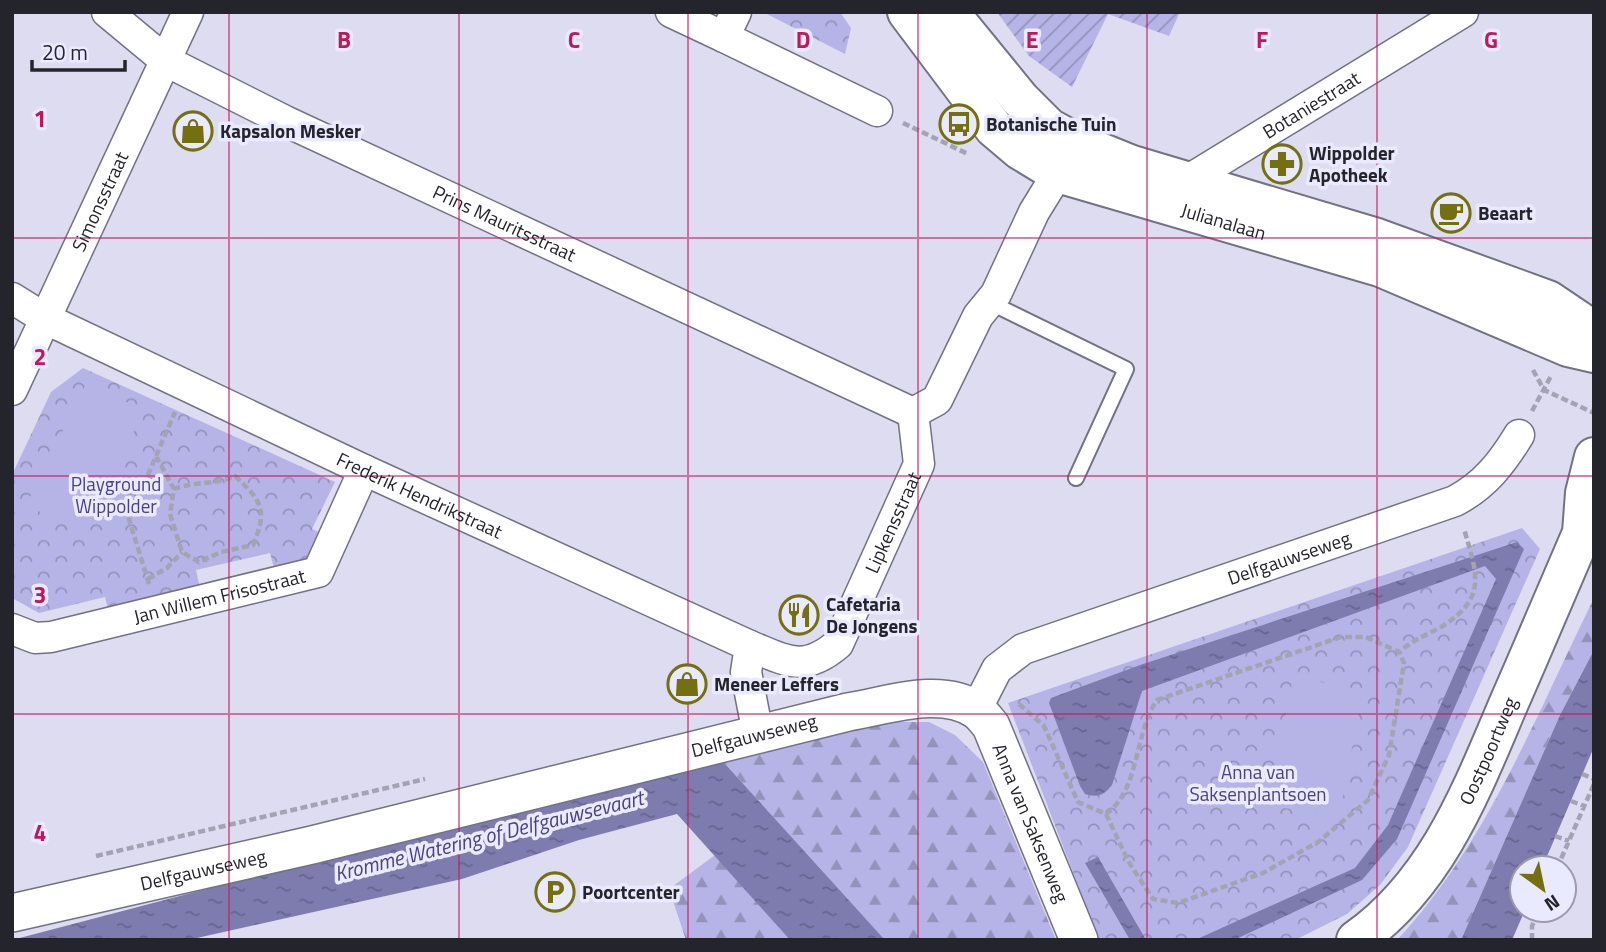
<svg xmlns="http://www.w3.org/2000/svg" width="1606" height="952" font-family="'Titillium Web',sans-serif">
	<defs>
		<pattern id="forest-firs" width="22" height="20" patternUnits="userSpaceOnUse" patternTransform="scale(1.75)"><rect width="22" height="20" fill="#b6b4e6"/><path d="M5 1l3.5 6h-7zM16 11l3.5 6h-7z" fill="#9492bb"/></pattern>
		<pattern id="park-crowns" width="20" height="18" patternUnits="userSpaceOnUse" patternTransform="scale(1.75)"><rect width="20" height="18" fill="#b6b4e6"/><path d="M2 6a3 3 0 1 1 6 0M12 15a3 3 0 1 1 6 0" fill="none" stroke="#9492bb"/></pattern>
		<pattern id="garden-furrows" width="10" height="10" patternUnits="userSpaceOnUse" patternTransform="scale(1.75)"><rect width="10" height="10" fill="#b6b4e6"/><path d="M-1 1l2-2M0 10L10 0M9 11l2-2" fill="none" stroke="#9492bb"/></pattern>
		<pattern id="water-ripples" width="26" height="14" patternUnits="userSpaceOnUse" patternTransform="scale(1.75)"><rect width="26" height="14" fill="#7e7bae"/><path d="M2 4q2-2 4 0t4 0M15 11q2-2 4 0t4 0" fill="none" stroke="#67658e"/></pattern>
	</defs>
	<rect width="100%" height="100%" fill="#dddcf1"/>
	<path fill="url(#forest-firs)" d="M1594,598V650L1560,715L1461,940H1397C1487,844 1536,715 1594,598Z
		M897,722H929L955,735L983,762L1056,940H885L717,755L804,734Z
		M715,855L790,940H686L669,889Z"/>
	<path fill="url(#park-crowns)" d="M840,12L851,28L845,54L765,13Z
		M83,368L335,482L312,529L323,534C312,562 304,566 275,572L270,553L196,570L201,593L110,617L105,597L39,613L12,598V475L51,392Z
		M1522,528L1540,549L1408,847L1380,885L1347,914L1295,940H1099L1008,703Z"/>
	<path fill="url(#garden-furrows)" d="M997,12H1180L1169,36L1108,14L1072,87L1029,56Z"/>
	<path fill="#b6b4e6" d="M87,382L144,411L83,533L26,505Z
		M1293,677L1363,690L1339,818L1269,805Z"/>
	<path fill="url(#water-ripples)" d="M1517,542L1524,549L1397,839L1362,880L1234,940H1195L1355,868L1388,825L1496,579L1485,566L1142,691L1112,785C1104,795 1098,798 1085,794L1080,786L1049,703L1051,698L1140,665Z
		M1594,650V747L1542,868H1522V910H1525L1512,940H1461L1560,715Z
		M717,755L885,940H790L677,814L579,840L462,879L188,940H12Z
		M1098,857L1146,940H1130L1085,863Z"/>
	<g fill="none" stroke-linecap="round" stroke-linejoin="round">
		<g stroke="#727284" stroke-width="18">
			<path id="service" d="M989,302L1126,369L1076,478"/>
		</g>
		<g stroke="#727284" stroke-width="33">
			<g id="minor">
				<path id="s1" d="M107,12L166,61L285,121L913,413"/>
				<path d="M671,12L724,37"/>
				<path d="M736,12L724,37L877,111"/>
				<path id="s2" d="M1180,194L1185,182L1463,12"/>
				<path id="s3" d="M12,298L44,318L364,470L750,646L746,672L758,734"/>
				<path id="s4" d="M12,390L188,12"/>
				<path id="s5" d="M12,629L35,638L51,637L318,572L364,470"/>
				<path id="s6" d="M750,646C787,661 804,673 838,644L919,464L913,413L937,400L978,316L996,294L1034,212L1058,173"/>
				<path id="s7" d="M976,710L997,669L1023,649L1455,501C1485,485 1502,463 1519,435"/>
			</g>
		</g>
		<g stroke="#727284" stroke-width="40">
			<g id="tertiary">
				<path id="s8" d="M12,913L312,845L848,712C886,706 941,686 976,710C982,714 987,721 991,726L1079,940"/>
			</g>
		</g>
		<g stroke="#727284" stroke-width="42">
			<g id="secondary">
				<path id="s9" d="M907,12L994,128L1020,150L1058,173L1380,267L1568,347L1594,353"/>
				<path d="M949,12L1020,99L1049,128L1075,142L1132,165L1377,238L1548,300L1594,331"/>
				<path id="s10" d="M1356,940C1436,884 1471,792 1508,705C1533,648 1557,591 1582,533L1585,493L1594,457"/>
			</g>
		</g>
		<path stroke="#a3a3b3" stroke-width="4.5" stroke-dasharray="7 3.5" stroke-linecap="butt" d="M903,123L968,154
			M1533,370L1544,390L1594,413
			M1532,411L1551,376
			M156,456L174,489L170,514L182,552L199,562L221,552L253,545C268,510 262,501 235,476C216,485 195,481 174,489
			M148,579L167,568L182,552
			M149,584L129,519L175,412
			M1019,704L1044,726L1078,802L1106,814C1140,790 1134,733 1157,700L1341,637H1366L1399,652C1417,637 1424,637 1441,627C1488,598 1477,574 1464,529
			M1582,774L1594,779
			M1571,801L1584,806
			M1106,814L1128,861L1153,899L1178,903L1263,873L1318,842L1368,800L1389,755L1404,663L1399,652
			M1555,836L1569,841
			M96,856L425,779
			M1557,868L1594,784
			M1523,914L1535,919
			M1532,940V926L1539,910"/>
		<use href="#service" stroke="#fff" stroke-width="14"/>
		<use href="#minor" stroke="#fff" stroke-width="30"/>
		<use href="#tertiary" stroke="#fff" stroke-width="37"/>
		<use href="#secondary" stroke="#fff" stroke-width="38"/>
	</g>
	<path fill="none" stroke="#c2185b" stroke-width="2" stroke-opacity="0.55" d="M229,12V940M459,12V940M688,12V940M918,12V940M1147,12V940M1377,12V940M12,238H1594M12,476H1594M12,714H1594"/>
	<defs>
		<g id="bus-ring" transform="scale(2.0125)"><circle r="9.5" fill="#eaeaff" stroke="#746f10" stroke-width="1.5"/><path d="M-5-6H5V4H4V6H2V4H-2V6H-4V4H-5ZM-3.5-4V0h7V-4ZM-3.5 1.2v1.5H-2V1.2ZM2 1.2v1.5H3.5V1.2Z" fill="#746f10"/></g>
		<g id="shop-ring" transform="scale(2.0125)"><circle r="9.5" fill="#eaeaff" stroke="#746f10" stroke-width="1.5"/><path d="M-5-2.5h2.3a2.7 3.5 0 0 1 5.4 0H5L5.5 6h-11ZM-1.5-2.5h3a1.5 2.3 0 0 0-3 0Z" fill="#746f10"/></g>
		<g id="pharmacy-ring" transform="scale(2.0125)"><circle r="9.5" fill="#eaeaff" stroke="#746f10" stroke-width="1.5"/><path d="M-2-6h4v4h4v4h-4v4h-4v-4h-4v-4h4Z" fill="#746f10"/></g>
		<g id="cafe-ring" transform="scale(2.0125)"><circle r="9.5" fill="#eaeaff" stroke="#746f10" stroke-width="1.5"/><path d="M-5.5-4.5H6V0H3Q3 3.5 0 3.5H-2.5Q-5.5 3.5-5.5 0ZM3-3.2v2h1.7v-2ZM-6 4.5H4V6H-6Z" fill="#746f10"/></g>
		<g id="restaurant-ring" transform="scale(2.0125)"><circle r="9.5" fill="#eaeaff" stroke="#746f10" stroke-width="1.5"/><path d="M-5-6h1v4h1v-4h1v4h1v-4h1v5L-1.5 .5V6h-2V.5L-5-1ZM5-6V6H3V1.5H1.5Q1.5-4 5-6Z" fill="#746f10"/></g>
		<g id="parking-ring" transform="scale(2.0125)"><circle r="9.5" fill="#eaeaff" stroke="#746f10" stroke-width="1.5"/><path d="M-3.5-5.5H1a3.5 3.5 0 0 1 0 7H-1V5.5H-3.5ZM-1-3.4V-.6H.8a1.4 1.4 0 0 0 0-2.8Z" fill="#746f10"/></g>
	</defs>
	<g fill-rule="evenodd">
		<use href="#bus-ring" x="959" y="124"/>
		<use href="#shop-ring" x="193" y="131"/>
		<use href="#pharmacy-ring" x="1282" y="164"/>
		<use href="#cafe-ring" x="1451" y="213"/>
		<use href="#restaurant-ring" x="799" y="615"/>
		<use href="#shop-ring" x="687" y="684"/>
		<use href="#parking-ring" x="555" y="892"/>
	</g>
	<g text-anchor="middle" stroke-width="7" stroke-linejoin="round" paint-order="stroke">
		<g font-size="19" fill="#24242c" stroke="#eaeaff">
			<text dy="7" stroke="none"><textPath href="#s2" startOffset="161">Botaniestraat</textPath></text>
			<text dy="7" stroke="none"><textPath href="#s4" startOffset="208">Simonsstraat</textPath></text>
			<text dy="7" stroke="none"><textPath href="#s1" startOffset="452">Prins Mauritsstraat</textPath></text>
			<text dy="7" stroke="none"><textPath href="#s9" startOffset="396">Julianalaan</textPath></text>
			<text dy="7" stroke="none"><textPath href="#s3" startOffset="453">Frederik Hendrikstraat</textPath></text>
			<text dy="7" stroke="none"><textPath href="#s6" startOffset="229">Lipkensstraat</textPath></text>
			<text dy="7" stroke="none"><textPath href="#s7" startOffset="360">Delfgauwseweg</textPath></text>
			<text dy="7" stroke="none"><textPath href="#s5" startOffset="214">Jan Willem Frisostraat</textPath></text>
			<text dy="7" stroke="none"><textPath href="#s8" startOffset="763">Delfgauwseweg</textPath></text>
			<text dy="7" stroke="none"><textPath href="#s10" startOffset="234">Oostpoortweg</textPath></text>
			<text dy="7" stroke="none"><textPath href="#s8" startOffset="1118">Anna van Saksenweg</textPath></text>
			<text dy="7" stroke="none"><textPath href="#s8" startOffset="196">Delfgauwseweg</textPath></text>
		</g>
		<g font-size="19" font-weight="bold" fill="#24242c" stroke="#eaeaff" text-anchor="start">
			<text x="986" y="131">Botanische Tuin</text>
			<text x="220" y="138">Kapsalon Mesker</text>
			<text x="1309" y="160">Wippolder<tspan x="1309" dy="22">Apotheek</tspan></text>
			<text x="1478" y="220">Beaart</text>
			<text x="826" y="611">Cafetaria<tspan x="826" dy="22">De Jongens</tspan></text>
			<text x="714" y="691">Meneer Leffers</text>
			<text x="582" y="899">Poortcenter</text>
		</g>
		<g font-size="19" fill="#4a4183" stroke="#eaeaff">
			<text x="116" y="491">Playground<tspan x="116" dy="22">Wippolder</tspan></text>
			<text x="1258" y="779">Anna van<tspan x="1258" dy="22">Saksenplantsoen</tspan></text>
		</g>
		<g font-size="21" font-style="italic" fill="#4b4285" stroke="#eaeaff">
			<text transform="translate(489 836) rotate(-14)" y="7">Kromme Watering of Delfgauwsevaart</text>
		</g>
	</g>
	<g font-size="23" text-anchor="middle" font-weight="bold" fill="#c2185b" stroke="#eaeaff" stroke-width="7" stroke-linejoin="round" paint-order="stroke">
		<text x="344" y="48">B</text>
		<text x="574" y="48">C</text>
		<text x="803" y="48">D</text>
		<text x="1032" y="48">E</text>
		<text x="1262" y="48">F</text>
		<text x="1491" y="48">G</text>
		<text x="40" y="127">1</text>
		<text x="40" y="365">2</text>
		<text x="40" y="603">3</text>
		<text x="40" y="841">4</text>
	</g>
	<rect width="1606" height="952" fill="none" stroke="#24242c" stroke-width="28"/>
	<g transform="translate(1543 889) rotate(147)"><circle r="33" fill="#eaeaff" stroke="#9b9bab" stroke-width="2"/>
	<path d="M0-5L12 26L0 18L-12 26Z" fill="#746f10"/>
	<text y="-10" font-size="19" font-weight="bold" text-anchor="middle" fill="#24242c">N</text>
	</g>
	<path d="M32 60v10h93v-10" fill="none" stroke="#24242c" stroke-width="3.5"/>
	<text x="42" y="60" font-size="21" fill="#24242c" stroke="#eaeaff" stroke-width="5" paint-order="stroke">20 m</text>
</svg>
